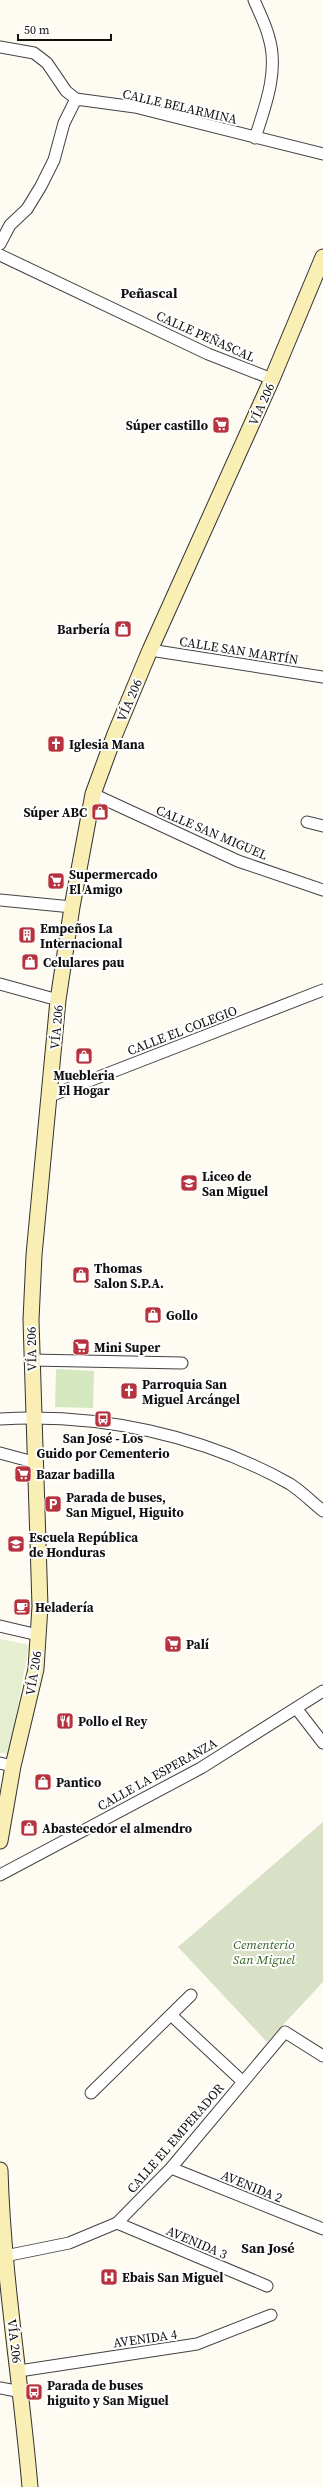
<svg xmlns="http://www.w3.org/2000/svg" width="323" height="2487" font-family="'Source Serif 4',serif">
	<rect width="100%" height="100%" fill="#fefbf3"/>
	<path fill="#d5e7bf" d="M56,1369L94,1371L93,1408L55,1407Z"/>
	<path fill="#d8e0c5" d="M323,1822V1982L267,2042L178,1947Z"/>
	<path fill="#e5efd0" d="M0,1639L29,1645L9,1754L0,1753Z"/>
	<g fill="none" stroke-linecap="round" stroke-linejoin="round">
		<g stroke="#434343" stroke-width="13">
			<path id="street" d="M254,0C259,12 266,25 269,38C279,71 265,107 255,138
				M0,47L34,53L47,63L66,91L76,99L135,107L323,154
				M0,244L10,225L27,209L41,186L54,160L64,123L76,99
				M0,255L208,354L272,379
				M150,650L323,677
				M93,794L238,861L323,890
				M307,822L323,826
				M0,900L72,907
				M0,984L58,1000
				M50,1096L323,990
				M31,1360L182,1363
				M0,1419C99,1413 203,1435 290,1484C301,1491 312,1502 323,1511
				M0,1453L37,1463
				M0,1626L38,1635
				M296,1708L323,1743
				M0,1763L13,1766
				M0,1875L201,1768L323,1691
				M171,2015L242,2081
				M91,2093L191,1995
				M171,2168L323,2229
				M117,2223L267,2286
				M5,2256L69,2243L117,2223L171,2168L285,2032L323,2056
				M19,2371L197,2344L271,2315
				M0,2388L22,2392"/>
		</g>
		<g stroke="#323232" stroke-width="17">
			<path id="secondary" d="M0,1841L13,1766L36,1669L40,1606L31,1320L34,1255L58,1000L72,907L93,794L115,734L150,650L272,379L323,257
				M0,2170C3,2276 21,2381 30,2487"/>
		</g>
		<use href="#street" stroke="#fff" stroke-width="11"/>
		<use href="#secondary" stroke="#f9eeb4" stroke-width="15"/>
	</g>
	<defs>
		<g id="supermarket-square" transform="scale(0.9)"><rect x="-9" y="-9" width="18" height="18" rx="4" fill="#b5323e" stroke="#fff"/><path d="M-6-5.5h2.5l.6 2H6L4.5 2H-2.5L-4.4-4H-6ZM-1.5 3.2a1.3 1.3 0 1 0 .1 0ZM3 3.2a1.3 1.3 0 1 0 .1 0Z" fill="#fff"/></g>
		<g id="shop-square" transform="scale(0.9)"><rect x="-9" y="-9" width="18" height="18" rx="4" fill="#b5323e" stroke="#fff"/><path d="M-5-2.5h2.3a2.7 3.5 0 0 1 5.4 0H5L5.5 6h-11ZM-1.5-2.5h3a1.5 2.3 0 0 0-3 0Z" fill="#fff"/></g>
		<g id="church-square" transform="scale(0.9)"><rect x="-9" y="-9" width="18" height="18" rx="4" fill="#b5323e" stroke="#fff"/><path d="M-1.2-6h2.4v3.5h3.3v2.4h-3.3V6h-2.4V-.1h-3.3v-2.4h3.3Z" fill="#fff"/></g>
		<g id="building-square" transform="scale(0.9)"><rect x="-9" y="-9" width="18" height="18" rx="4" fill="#b5323e" stroke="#fff"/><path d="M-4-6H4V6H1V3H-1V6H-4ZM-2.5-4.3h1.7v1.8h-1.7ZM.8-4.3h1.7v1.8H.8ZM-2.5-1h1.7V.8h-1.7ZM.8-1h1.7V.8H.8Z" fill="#fff"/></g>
		<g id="school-square" transform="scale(0.9)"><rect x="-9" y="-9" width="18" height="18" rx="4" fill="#b5323e" stroke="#fff"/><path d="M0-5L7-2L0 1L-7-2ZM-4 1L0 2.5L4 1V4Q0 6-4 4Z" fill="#fff"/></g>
		<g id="bus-square" transform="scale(0.9)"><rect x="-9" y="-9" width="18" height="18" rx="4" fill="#b5323e" stroke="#fff"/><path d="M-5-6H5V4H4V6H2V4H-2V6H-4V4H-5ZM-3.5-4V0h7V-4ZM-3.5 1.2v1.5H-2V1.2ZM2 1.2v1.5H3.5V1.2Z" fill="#fff"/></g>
		<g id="parking-square" transform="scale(0.9)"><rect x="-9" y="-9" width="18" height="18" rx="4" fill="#b5323e" stroke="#fff"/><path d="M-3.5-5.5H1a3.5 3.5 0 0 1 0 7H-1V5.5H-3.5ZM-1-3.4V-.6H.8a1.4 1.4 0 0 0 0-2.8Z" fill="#fff"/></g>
		<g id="cafe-square" transform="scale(0.9)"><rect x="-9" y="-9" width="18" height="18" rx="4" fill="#b5323e" stroke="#fff"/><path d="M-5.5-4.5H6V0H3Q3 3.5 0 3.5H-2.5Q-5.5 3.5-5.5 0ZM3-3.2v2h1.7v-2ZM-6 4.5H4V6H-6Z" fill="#fff"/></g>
		<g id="restaurant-square" transform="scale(0.9)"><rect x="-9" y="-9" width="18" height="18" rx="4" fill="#b5323e" stroke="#fff"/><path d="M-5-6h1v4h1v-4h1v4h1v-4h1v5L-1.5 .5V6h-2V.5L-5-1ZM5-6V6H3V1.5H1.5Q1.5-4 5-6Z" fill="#fff"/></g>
		<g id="hospital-square" transform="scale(0.9)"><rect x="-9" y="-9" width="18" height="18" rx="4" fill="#b5323e" stroke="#fff"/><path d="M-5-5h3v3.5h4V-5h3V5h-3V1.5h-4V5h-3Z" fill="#fff"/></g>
	</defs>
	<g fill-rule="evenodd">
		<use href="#supermarket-square" x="221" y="425"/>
		<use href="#shop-square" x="123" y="629"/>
		<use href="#church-square" x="56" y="744"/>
		<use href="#shop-square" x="100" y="812"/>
		<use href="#supermarket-square" x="56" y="881"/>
		<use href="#building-square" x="27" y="935"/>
		<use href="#shop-square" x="30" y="962"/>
		<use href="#shop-square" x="84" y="1056"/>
		<use href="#school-square" x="189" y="1183"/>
		<use href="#shop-square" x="81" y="1275"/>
		<use href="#shop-square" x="153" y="1315"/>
		<use href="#supermarket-square" x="81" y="1347"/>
		<use href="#church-square" x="129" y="1391"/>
		<use href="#bus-square" x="103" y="1419"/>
		<use href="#supermarket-square" x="23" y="1474"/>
		<use href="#parking-square" x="53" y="1504"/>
		<use href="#school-square" x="16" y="1544"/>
		<use href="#cafe-square" x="22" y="1607"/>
		<use href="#supermarket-square" x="173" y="1644"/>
		<use href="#restaurant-square" x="65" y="1721"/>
		<use href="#shop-square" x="43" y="1782"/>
		<use href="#shop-square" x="29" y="1828"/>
		<use href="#hospital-square" x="109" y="2277"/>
		<use href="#bus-square" x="34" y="2392"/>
	</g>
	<g text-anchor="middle" stroke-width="4" stroke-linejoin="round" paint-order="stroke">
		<g font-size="13" fill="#101010" stroke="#fff">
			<text transform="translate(180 106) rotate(13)" y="5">CALLE BELARMINA</text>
			<text transform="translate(206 336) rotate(24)" y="5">CALLE PEÑASCAL</text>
			<text transform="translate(261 404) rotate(-66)" y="5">VÍA 206</text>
			<text transform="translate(239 650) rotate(9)" y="5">CALLE SAN MARTÍN</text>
			<text transform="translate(129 700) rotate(-67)" y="5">VÍA 206</text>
			<text transform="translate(212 832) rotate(23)" y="5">CALLE SAN MIGUEL</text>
			<text transform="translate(56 1027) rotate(-85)" y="5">VÍA 206</text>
			<text transform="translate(182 1030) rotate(-21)" y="5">CALLE EL COLEGIO</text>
			<text transform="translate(31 1349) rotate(-91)" y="5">VÍA 206</text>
			<text transform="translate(33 1673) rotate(-81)" y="5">VÍA 206</text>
			<text transform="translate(157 1774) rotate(-29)" y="5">CALLE LA ESPERANZA</text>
			<text transform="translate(175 2138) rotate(-49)" y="5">CALLE EL EMPERADOR</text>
			<text transform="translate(252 2186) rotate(22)" y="5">AVENIDA 2</text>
			<text transform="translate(197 2242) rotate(23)" y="5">AVENIDA 3</text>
			<text transform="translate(145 2338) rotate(-8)" y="5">AVENIDA 4</text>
			<text transform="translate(15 2341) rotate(83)" y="5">VÍA 206</text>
		</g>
		<g font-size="13" font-weight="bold" fill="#101010" stroke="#fff" text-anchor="start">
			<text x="208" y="430" text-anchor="end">Súper castillo</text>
			<text x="110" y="634" text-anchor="end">Barbería</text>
			<text x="69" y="749">Iglesia Mana</text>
			<text x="87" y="817" text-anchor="end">Súper ABC</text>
			<text x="69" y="879">Supermercado<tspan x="69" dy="15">El Amigo</tspan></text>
			<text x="40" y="933">Empeños La<tspan x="40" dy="15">Internacional</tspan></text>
			<text x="43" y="967">Celulares pau</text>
			<text x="84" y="1080" text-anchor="middle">Muebleria<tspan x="84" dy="15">El Hogar</tspan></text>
			<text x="202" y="1181">Liceo de<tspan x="202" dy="15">San Miguel</tspan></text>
			<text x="94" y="1273">Thomas<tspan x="94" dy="15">Salon S.P.A.</tspan></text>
			<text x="166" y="1320">Gollo</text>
			<text x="94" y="1352">Mini Super</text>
			<text x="142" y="1389">Parroquia San<tspan x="142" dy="15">Miguel Arcángel</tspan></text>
			<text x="103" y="1443" text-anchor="middle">San José - Los<tspan x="103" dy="15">Guido por Cementerio</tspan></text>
			<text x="36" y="1479">Bazar badilla</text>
			<text x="66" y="1502">Parada de buses,<tspan x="66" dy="15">San Miguel, Higuito</tspan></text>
			<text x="29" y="1542">Escuela República<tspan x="29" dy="15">de Honduras</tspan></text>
			<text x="35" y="1612">Heladería</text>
			<text x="186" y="1649">Palí</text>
			<text x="78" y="1726">Pollo el Rey</text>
			<text x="56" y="1787">Pantico</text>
			<text x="42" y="1833">Abastecedor el almendro</text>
			<text x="122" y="2282">Ebais San Miguel</text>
			<text x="47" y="2390">Parada de buses<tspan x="47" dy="15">higuito y San Miguel</tspan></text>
		</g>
		<g font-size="13" font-style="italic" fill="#346324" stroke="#fff">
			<text x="264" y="1949">Cementerio<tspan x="264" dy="15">San Miguel</tspan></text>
		</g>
		<g font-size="14" font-weight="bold" fill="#101010" stroke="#fff">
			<text x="149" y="298">Peñascal</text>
			<text x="268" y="2253">San José</text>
		</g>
	</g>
	<path d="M18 34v6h93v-6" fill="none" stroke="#101010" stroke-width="2"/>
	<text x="24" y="34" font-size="12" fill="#101010" stroke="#ffffff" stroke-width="3" paint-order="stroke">50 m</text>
</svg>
